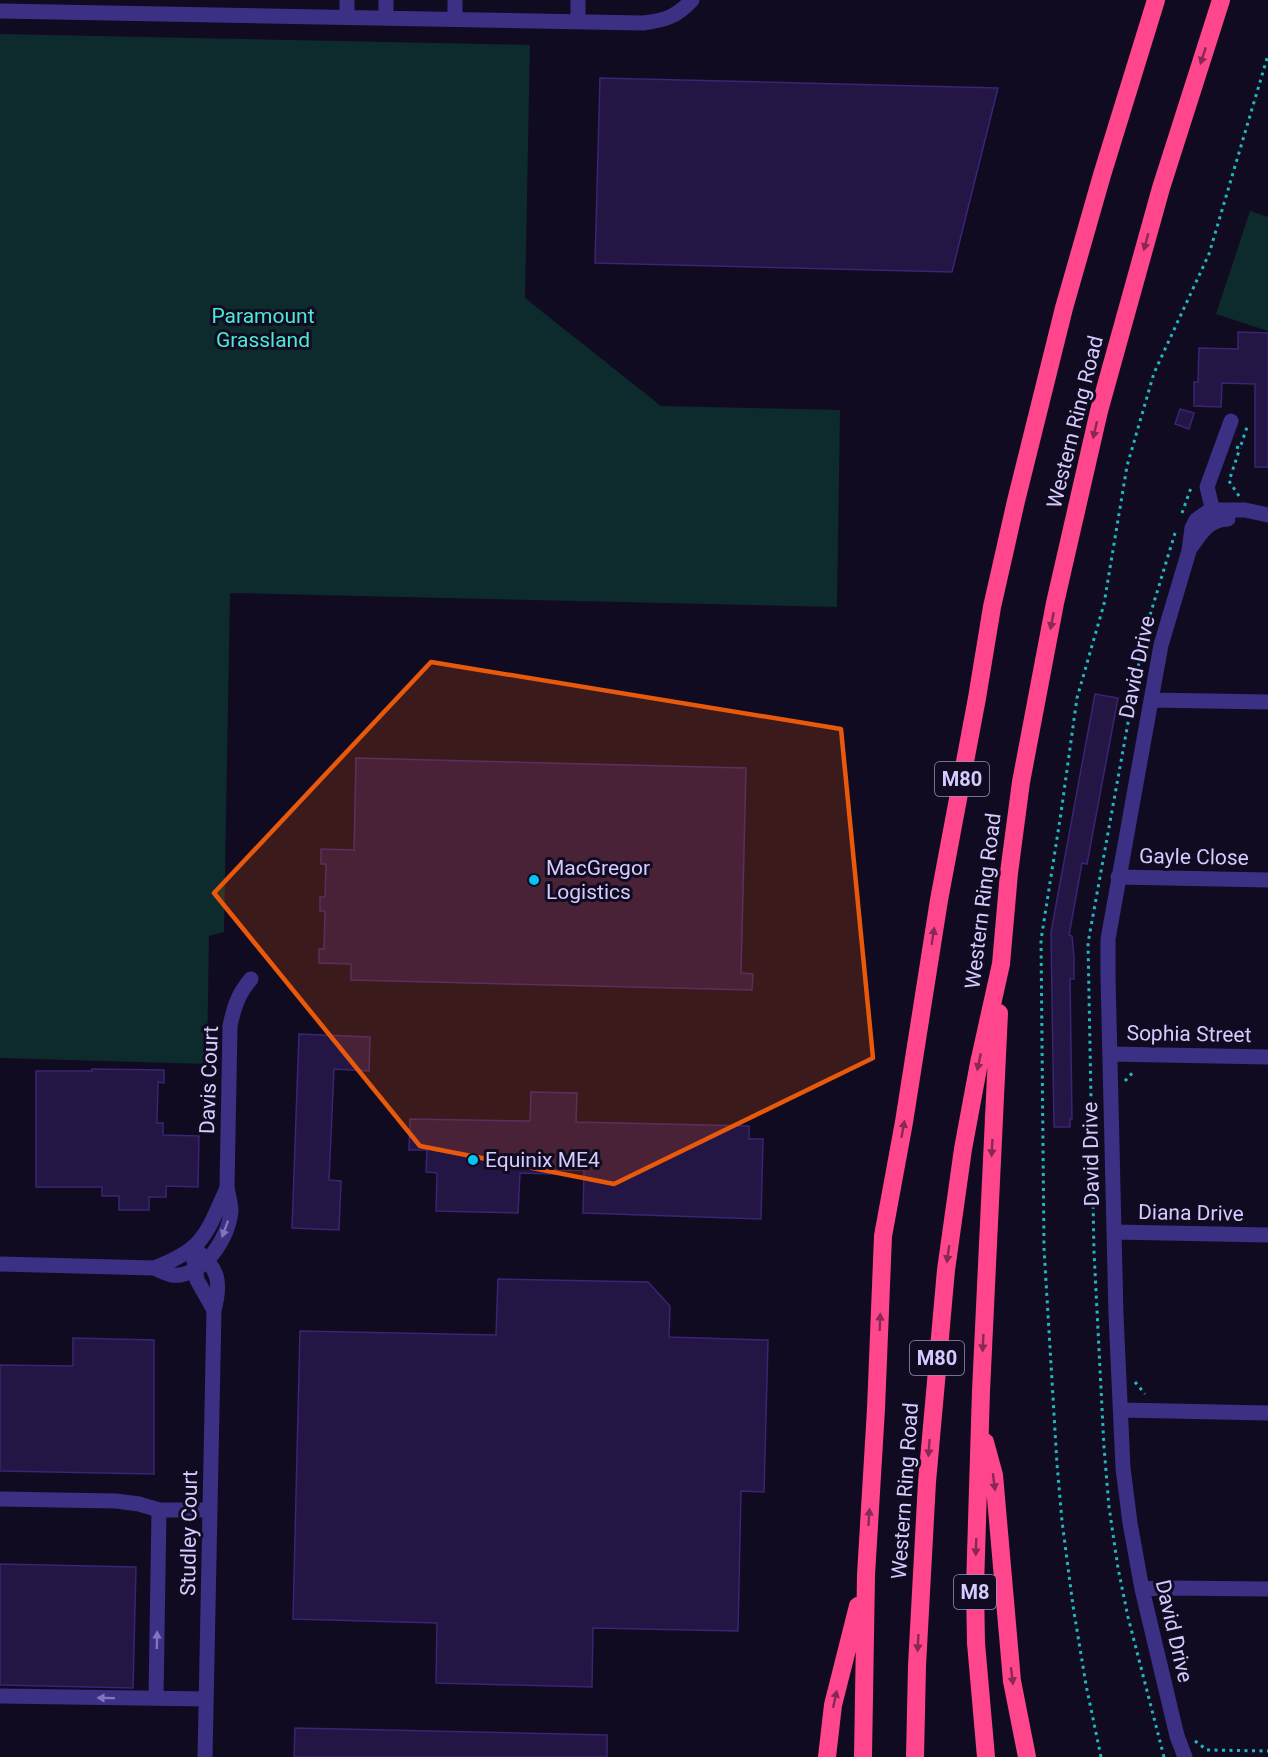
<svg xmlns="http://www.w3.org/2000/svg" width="1268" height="1757" font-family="Roboto,sans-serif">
	<rect width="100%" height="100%" fill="#110b21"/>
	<path fill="#0d2a2c" d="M0,34L530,45L525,298L661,406L840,410L837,607L230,593L224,932L209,936L207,1064L0,1058Z
		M1250,211L1268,217V331L1216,314Z"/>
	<path fill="#231544" stroke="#3b2472" stroke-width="1.5" d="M600,78L998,88L952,272L595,263Z
		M1238,332L1268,333V467H1255V384L1222,383L1221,407L1194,406V382H1198L1199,348L1238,349Z
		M1180,409L1194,413L1189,429L1175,424Z
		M1095,694L1118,698L1087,864L1082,863L1069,935L1072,936L1074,957V979H1070L1072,1119H1070V1127H1054L1051,932Z
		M356,758L746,768L741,973L753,974L752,990L351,980V964L319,963V949H324L325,911H320V897H325L326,864H321V849L354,850Z
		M299,1034L370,1037L369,1071L334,1069L329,1180L341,1181L339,1230L292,1228Z
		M92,1069L164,1070V1083L158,1082L157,1123H163V1135L199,1136L198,1187L166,1186V1197H149V1210H119V1196H102V1187H36V1071H92Z
		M531,1092L577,1093L576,1122L749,1126V1139H763L761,1219L583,1213L584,1170H557V1174L520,1173L518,1213L436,1211L437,1173L426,1172L427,1150H409L410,1119L530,1121Z
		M498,1279L648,1282L670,1306L669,1337L768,1340L764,1492L741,1491L738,1631L593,1628L592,1687L436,1683L437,1623L293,1619L300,1331L496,1335Z
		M73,1338L154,1340V1474L0,1471V1365L73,1366Z
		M0,1564L136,1567L133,1688L0,1685Z
		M295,1728L607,1735V1757H294Z"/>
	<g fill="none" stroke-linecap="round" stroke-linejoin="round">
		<path stroke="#21b7bd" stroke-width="3" stroke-dasharray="3 4.5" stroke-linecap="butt" d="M1236,447L1240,448L1247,427
			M1239,496L1229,481L1240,448
			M1182,513L1192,485
			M1140,850L1146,863
			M1125,1081L1134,1071
			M1135,1382L1145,1394
			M1195,1741L1207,1750L1268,1751
			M1101,1757L1086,1685L1073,1606L1062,1521L1057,1464L1044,1248L1041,940L1061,813L1077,698L1104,604L1127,466L1154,373L1209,254L1268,55
			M1164,1757L1128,1617L1118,1568L1109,1507L1104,1447L1094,1252L1088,943L1144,635L1175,533"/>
		<path stroke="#3c3085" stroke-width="15" d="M347,0V17
			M455,0V19
			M0,11L643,23C666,20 676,17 692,0
			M386,18V0
			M578,20V0
			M1219,516L1212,507L1207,487L1231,421
			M1192,546C1202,531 1209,520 1228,519
			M1151,700L1268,702
			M1118,877L1268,880
			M1110,1054L1268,1057
			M1114,1232L1268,1235
			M194,1248C218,1268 222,1280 214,1310L205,1757
			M194,1261L197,1280L214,1310
			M0,1264L154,1268C159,1270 166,1274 172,1275C203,1278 229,1238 231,1211C231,1203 228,1195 227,1187L230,1026C234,1007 238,994 251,979
			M154,1268C205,1249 206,1234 227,1188
			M1121,1410L1268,1413
			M0,1499L116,1501L139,1504L159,1510
			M1142,1589L1168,1588L1268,1589
			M0,1696L206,1699
			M156,1698L159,1510H210
			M1185,1757L1177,1736L1142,1589L1130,1523L1123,1468L1116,1315L1108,977V939L1161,645L1189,551L1192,528L1196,520L1210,510H1245L1268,515"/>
		<path stroke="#ff468c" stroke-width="18" d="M985,1442L994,1475L1012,1681L1027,1757
			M827,1757L833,1705L858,1606
			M863,1757L866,1575L876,1409L883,1236L904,1122L939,900L977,698L992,607L1016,501L1064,308L1102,175L1156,0
			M915,1757L917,1666L927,1482L946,1270L963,1149L979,1063L1001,964L1009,873L1021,782L1055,603L1099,411L1161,188L1221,0
			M986,1757L976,1643L975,1587L981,1391L999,1013"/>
	</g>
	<defs><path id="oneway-solid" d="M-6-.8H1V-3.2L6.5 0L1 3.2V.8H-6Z" transform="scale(1.5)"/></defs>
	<g fill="#882856">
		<use href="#oneway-solid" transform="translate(1203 56) rotate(108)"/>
		<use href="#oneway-solid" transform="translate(1146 242) rotate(105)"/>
		<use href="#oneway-solid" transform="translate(1095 430) rotate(103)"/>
		<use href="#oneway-solid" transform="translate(1052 621) rotate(101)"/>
		<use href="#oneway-solid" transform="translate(933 936) rotate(-81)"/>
		<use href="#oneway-solid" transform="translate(979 1062) rotate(102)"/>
		<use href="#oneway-solid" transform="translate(903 1129) rotate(-80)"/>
		<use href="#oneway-solid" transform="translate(992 1148) rotate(93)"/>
		<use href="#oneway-solid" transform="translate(948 1254) rotate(98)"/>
		<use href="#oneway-solid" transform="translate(880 1322) rotate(-88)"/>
		<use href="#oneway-solid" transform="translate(983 1343) rotate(93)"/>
		<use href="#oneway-solid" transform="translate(929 1448) rotate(94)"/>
		<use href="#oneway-solid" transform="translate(994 1482) rotate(83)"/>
		<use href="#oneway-solid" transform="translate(869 1517) rotate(-86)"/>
		<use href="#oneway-solid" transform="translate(976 1547) rotate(92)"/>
		<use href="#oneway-solid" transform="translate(918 1643) rotate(93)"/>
		<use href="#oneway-solid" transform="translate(1012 1676) rotate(83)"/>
		<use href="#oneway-solid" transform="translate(835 1699) rotate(-78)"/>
	</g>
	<g fill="#8176bc">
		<use href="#oneway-solid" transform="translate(225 1229) rotate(110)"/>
		<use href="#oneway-solid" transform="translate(157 1640) rotate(-89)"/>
		<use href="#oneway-solid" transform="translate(106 1698) rotate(-179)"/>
	</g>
	<path fill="#e8590c" fill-opacity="0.2" stroke="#e8590c" stroke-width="4.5" stroke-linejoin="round" d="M431,662L841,729L873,1058L614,1184L420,1146L214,893Z"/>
	<g fill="#00c5f6" stroke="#110b21" stroke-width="2">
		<circle cx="534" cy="880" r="6"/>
		<circle cx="473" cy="1160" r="6"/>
	</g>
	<g text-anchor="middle" stroke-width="6" stroke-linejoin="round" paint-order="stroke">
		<g fill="#110b21" stroke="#9b91bc" stroke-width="1.5">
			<rect x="935" y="762" width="54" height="34" rx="4.5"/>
			<rect x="910" y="1341" width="54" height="34" rx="4.5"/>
			<rect x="954" y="1575" width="42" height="34" rx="4.5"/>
		</g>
		<g font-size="20" font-weight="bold" fill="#d6cbff">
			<text x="962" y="786">M80</text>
			<text x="937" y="1365">M80</text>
			<text x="975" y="1599">M8</text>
		</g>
		<g font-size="21" fill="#4aebd3" stroke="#110b21">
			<text x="263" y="323">Paramount<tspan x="263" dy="24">Grassland</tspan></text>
		</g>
		<g font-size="21" fill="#d6cbff" stroke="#110b21">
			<text transform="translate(1075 422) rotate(-76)" y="7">Western Ring Road</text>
			<text transform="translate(1137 667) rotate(-78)" y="7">David Drive</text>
			<text transform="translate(1194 857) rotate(1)" y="7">Gayle Close</text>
			<text transform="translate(983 901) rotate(-83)" y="7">Western Ring Road</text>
			<text transform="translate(1189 1034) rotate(1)" y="7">Sophia Street</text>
			<text transform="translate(209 1080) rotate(-88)" y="7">Davis Court</text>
			<text transform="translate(1091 1154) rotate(-91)" y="7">David Drive</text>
			<text transform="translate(1191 1213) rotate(1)" y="7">Diana Drive</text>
			<text transform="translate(905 1491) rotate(-86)" y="7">Western Ring Road</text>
			<text transform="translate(189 1533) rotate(-89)" y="7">Studley Court</text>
			<text transform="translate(1174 1631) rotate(77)" y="7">David Drive</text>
		</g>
		<g font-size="21" fill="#d6cbff" stroke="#110b21" text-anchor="start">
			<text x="546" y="875">MacGregor<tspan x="546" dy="24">Logistics</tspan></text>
			<text x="485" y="1167">Equinix ME4</text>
		</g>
	</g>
</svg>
